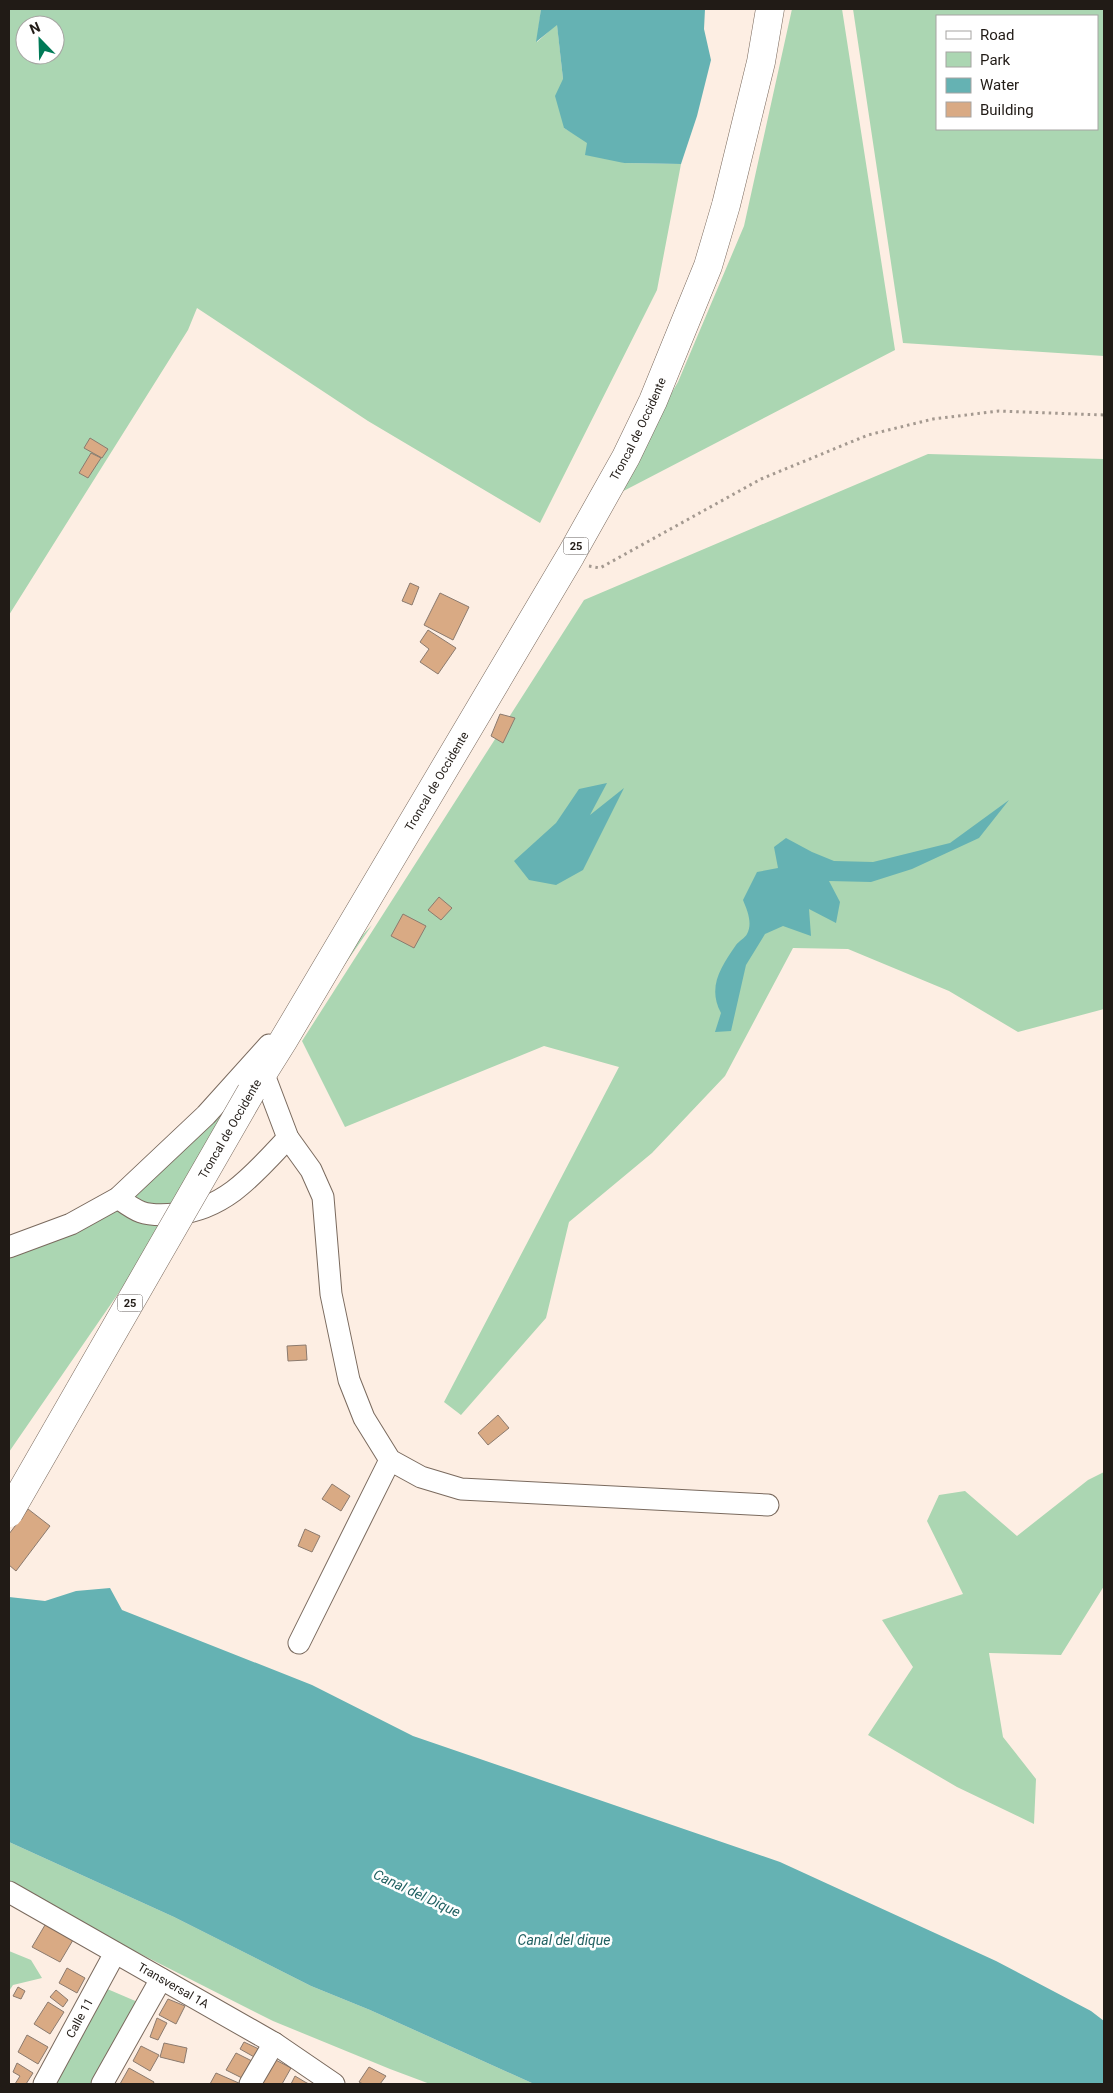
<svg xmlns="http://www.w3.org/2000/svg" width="1113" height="2093" font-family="Roboto,sans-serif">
	<rect width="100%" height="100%" fill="#fdeee3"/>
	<path fill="#abd6b2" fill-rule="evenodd" d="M9,9H541L537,42L557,24L563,79L564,128L624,163L681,164L657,290L540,523L368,421L197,308L188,330L9,615ZM25,25H55V55H25Z
		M792,9H842L895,350L610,498L678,382L744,226Z
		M853,9H1104V356L903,343ZM937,16H1097V129H937Z
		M928,454L1104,459V1009L1018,1032L949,991L848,949L793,948L725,1076L652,1153L569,1222L546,1318L461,1415L444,1402L619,1067L544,1046L345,1127L302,1041L584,600Z
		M372,925L9,1452V1246L118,1198Z
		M1104,1472V1586L1061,1655L989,1653L1003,1737L1036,1779L1034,1824L957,1787L868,1735L913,1667L882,1620L963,1594L927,1521L939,1495L965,1491L1017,1536L1088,1480Z
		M9,1842L174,1917L311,1986L370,2010L534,2084H430L390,2069L273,2021L109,1938L9,1882Z
		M9,1951L31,1960L42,1978L13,1985L9,1991Z
		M105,1988L140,2003L95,2084H51Z"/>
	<path fill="#65b2b3" d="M541,9H705L704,29L711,60L697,116L681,164L624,163L585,155L587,143L564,128L555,96L563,79L557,25L536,42Z
		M607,783L590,815L624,788L583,870L556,885L529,880L514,861L556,823L579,789Z
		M1009,800L979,838L912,869L871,882L829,881L840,902L836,923L809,909L811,936L783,926L765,934L746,965L731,1031L715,1032L721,1013C707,987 721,967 736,945C739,941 745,938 747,934C753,923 747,910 743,900L757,872L778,868L774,847L786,838L812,852L834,861L873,862L950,843Z
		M110,1588L122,1610L312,1685L413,1736L780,1862L996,1961L1091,2011L1104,2021V2084H534L370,2010L311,1986L174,1917L9,1842V1597L45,1601L76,1591Z"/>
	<path fill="#d9aa84" stroke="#8b7a6e" d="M90,438L108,449L102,458L84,448Z
		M91,453L101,458L88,478L79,473Z
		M410,583L419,587L412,605L402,601Z
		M440,593L469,607L453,640L424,625Z
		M428,630L456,648L438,674L420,662L429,649L420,642Z
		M500,714L515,718L503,743L491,736Z
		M439,897L452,908L441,920L428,910Z
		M403,914L426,926L414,948L391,936Z
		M306,1345L307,1360L288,1361L287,1346Z
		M498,1415L509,1428L488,1445L478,1433Z
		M332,1484L350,1496L341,1511L322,1499Z
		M28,1509L50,1526L16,1571L9,1565V1534Z
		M305,1529L320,1536L312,1552L298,1546Z
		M48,1920L76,1935L60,1962L32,1947Z
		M67,1968L85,1978L77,1993L59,1983Z
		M18,1987L25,1991L21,1999L13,1996Z
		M56,1990L68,2000L63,2007L50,1997Z
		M168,1999L185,2006L176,2024L159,2015Z
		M48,2002L64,2012L50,2034L34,2024Z
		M157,2018L167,2023L158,2040L150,2037Z
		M27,2035L48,2047L38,2064L18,2052Z
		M244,2042L261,2050L256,2058L240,2049Z
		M164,2043L187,2048L184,2063L160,2057Z
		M141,2046L159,2055L150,2071L133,2061Z
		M236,2053L254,2062L244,2079L226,2070Z
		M272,2058L291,2068L282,2084H261Z
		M17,2063L33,2073L26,2084H15L20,2076L13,2072Z
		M369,2067L386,2076L380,2084H363L359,2082Z
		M129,2068L154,2082L153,2084H120Z
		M216,2073L241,2084H210Z
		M295,2076L305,2082L309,2084H291Z"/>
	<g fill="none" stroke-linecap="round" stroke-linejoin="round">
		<g stroke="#7a6a5e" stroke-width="23">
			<g id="minor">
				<path d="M263,1072L288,1138L311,1170L323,1197L331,1294L349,1380L364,1418L390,1460L421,1477L461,1489L768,1505"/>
				<path d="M118,1198C125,1203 133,1209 141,1212C152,1216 165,1215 176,1214C226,1209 255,1173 288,1138"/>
				<path d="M9,1247L71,1224L118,1198L206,1115L269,1045"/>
				<path d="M299,1643L390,1460"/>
				<path id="s1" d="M9,1892L274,2043L334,2084"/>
				<path id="s2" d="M44,2084L115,1953"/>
				<path d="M102,2084L161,1979"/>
				<path d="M250,2084L274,2043"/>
			</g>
		</g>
		<g stroke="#7a6a5e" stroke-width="29">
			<g id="highway">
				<path id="s3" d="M251,1092L283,1041L571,555L626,457L653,401L708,266L726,205L761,62L770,9"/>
			</g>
		</g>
		<path stroke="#a49990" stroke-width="3" stroke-dasharray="2.5 4" stroke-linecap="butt" d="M589,566L600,568L761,479L868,435L933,419L999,411L1104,415"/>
		<use href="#minor" stroke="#fff" stroke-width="21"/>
		<use href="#highway" stroke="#fff" stroke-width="28"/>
		<g stroke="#7a6a5e" stroke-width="29" stroke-linecap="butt">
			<path id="highway-bridge" d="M9,1513L251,1092"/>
		</g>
		<use href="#highway-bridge" stroke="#fff" stroke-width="28"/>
	</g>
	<g text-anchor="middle" stroke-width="5" stroke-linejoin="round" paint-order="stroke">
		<g fill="#fff" stroke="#645f5c" stroke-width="1">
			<rect x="563.5" y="537.5" width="25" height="17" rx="4"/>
			<rect x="117.5" y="1294.5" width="25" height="17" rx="4"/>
		</g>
		<g font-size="11" font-weight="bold" fill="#211b16">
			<text x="576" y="550">25</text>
			<text x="130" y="1307">25</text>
		</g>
		<g font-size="12" fill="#211b16" stroke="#fff">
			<text dy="4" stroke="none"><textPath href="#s3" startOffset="768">Troncal de Occidente</textPath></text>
			<text dy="4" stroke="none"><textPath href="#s3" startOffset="362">Troncal de Occidente</textPath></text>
			<text transform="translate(230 1129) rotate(-60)" y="4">Troncal de Occidente</text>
			<text dy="4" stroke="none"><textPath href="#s1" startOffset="189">Transversal 1A</textPath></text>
			<text dy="4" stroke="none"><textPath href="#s2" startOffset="75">Calle 11</textPath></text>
		</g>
		<g font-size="14" font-style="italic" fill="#216162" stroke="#fff">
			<text transform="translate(417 1893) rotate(25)" y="5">Canal del Dique</text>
			<text x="564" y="1945">Canal del dique</text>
		</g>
	</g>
	<rect width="1113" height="2093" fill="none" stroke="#211b16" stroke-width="20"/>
	<rect x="936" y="15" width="162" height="115" fill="#ffffff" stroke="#a6a4a2"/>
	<rect x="946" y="31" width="25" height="8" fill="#ffffff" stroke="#a6a4a2"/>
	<text x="980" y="40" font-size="15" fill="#211b16">Road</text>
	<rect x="946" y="52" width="25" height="15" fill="#abd6b2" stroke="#a6a4a2"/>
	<text x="980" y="65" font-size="15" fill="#211b16">Park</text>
	<rect x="946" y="78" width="25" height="15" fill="#65b2b3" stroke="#a6a4a2"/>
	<text x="980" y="90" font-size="15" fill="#211b16">Water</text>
	<rect x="946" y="102" width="25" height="15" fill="#d9aa84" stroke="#a6a4a2"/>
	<text x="980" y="115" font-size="15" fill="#211b16">Building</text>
	<g transform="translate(40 40) rotate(337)"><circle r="24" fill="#ffffff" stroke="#a6a4a2"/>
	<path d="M0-4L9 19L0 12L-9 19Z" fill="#007a57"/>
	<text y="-8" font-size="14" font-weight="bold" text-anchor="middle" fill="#211b16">N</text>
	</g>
</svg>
